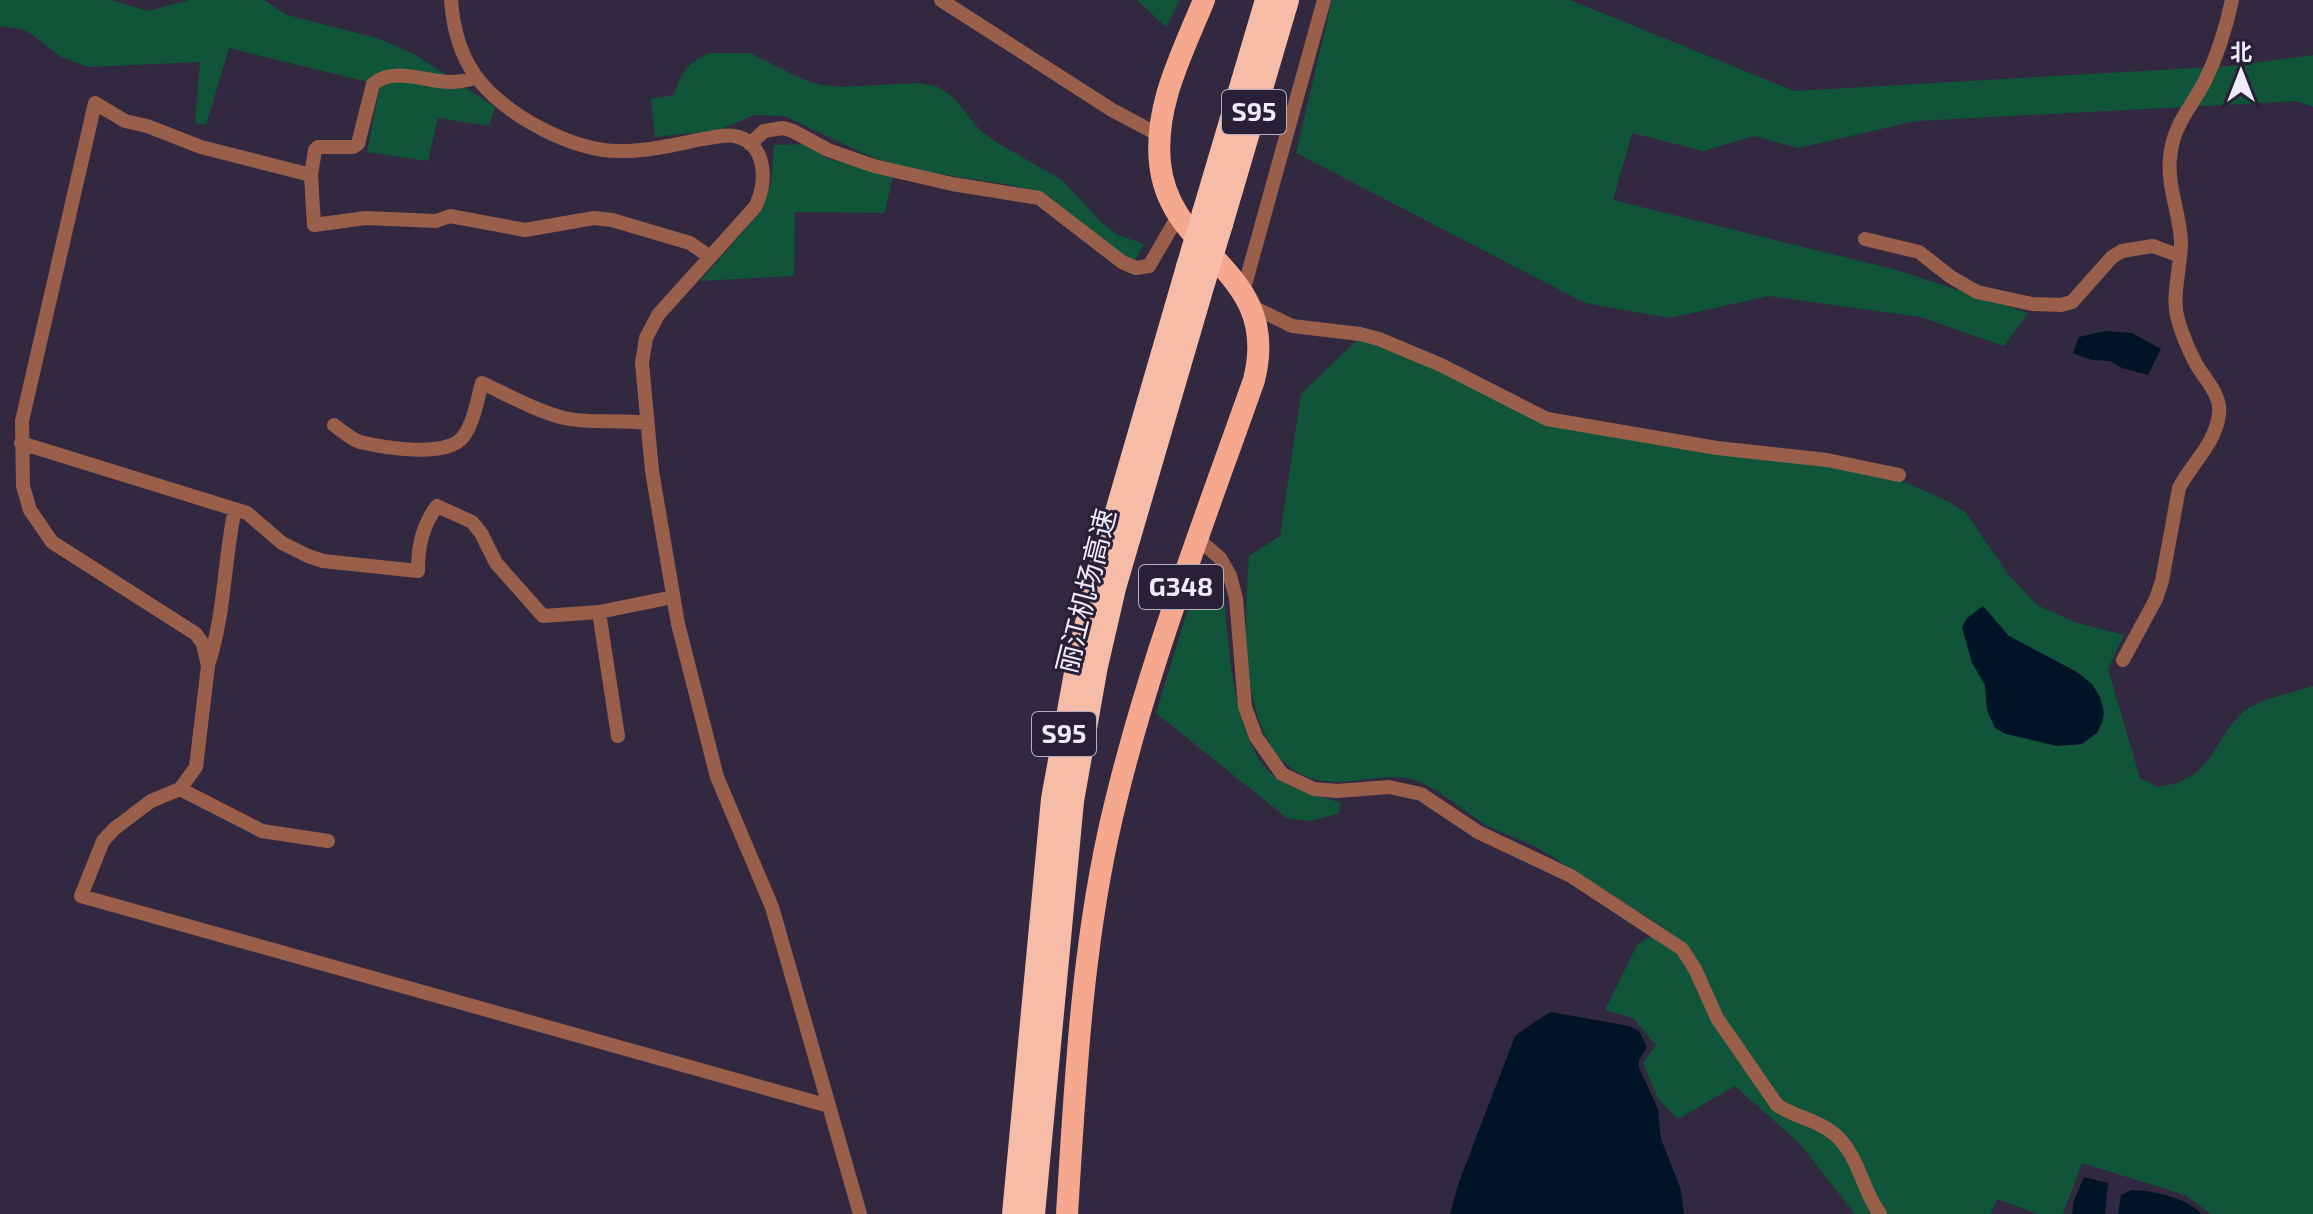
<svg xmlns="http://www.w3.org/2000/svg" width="2313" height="1214" font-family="'Exo 2','Noto Sans SC',sans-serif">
	<rect width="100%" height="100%" fill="#322940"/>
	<path fill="#10543a" d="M0,0H111L148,11L189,0H264L287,15L377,38L414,54L495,107L489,126L438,118L428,161L367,152L380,85L229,48L206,125L195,123L200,62L89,67L61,57L30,33L21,29L0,26Z
		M1137,0H1180L1166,27Z
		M1332,0H1570L1794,91L2230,66L2313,55V107L2296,101L1916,121L1798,148L1755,136L1703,151L1632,133L1613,200L1897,270L2028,313L2004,346L1920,317L1769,296L1670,318L1585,303L1296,153Z
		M710,53H750L802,79L821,85L841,87L919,83L938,87L954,98L979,129L994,141L1062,180L1102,223L1118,235L1144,244L1135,260L1125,257L1047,195L1010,185L921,171L874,158L784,116L755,115L719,130L655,137L651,99L674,95C681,72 688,62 710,53Z
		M806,144L826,158L893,175L885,213L795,212L794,276L700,281L762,210L771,183L774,145Z
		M1359,338L1440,368L1545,422L1827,464L1898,479L1949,502L1966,513L2008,574L2037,605L2074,622L2124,635L2108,669L2140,778L2158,787L2178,783L2196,773L2209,759L2231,725L2245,710L2262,701L2313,686V1214H2211L2185,1195L2082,1163L2063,1214H2038L1997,1199L1991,1214H1855L1799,1143L1735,1086L1678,1119L1658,1099L1643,1063L1656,1045L1633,1018L1605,1010L1637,945L1664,928C1621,901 1579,872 1536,847C1520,838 1502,834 1486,825C1464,812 1444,792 1420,782C1390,769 1355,786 1324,781C1234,769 1244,620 1249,556L1280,536L1301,394Z
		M1200,569L1222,580C1229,635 1230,751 1282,782C1299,792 1323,796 1341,803L1338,814L1309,821L1287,818L1156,713Z"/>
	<path fill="#011326" d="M2106,331L2132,333L2161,349L2148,375L2122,368L2110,361L2092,360L2073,353L2079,337Z
		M1983,606L2009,636L2077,672L2092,684L2100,697L2104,712L2102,723L2097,733L2082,744L2057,746L2006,734L1995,728L1987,710L1985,685L1972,663L1962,627L1967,618Z
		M1551,1012L1629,1026L1639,1031L1647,1047L1639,1060V1068L1658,1109L1661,1139L1681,1190L1684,1214H1450L1459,1182L1515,1036C1518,1033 1548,1013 1551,1012Z
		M2084,1177L2108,1183L2105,1214H2072L2074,1200Z
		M2131,1190C2151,1190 2189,1198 2201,1214H2118L2121,1195Z"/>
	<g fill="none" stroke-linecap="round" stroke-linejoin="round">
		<path stroke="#995f4b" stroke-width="14" d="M451,0C453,26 460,54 475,75C503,115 575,153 624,151C650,151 677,144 703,139C713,138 724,134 734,136C767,141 768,184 755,207L658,315L646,338L642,363L652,471L678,624L717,777L772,907L860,1214
			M941,0L1112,110L1159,135
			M477,78C468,80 459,82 450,82C426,82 394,66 373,84L358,144L353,147H318L315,150L311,175L201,147L147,126L125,121L95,103L22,421L23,486L30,510L52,542L196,634L203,644L208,666L196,767L180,789L151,801L114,829L103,841L81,896L829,1106
			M750,144L764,131L783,128L793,131L828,150L874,166L952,184L1039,198L1122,262L1136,268L1149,266L1177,218
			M311,175L314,225L366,218L436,221L450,216L525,230L594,218L612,220L690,243L710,257
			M1865,239L1919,252L1951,277L1977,292L2032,304L2061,305L2072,302L2112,257L2122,251L2153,246L2180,256
			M1243,292L1324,0
			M1251,306L1292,326L1360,334L1379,339L1441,365L1547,419L1717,448L1827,460L1899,475
			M334,425C342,431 351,439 360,442C385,448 446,458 463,437C474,423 477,400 482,383C508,395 536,411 564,418C591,424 619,419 646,423
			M21,443L247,513L282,543L308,556L323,561L418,571C418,547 422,526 437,506L472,522L481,533L496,563L543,616L599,612L673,597
			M1198,539L1220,558L1230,576L1236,598L1245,707L1256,737L1282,774L1314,789L1337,791L1389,787L1421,794L1478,832L1571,876L1682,949L1695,969L1717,1018L1777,1105C1794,1117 1816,1119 1833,1133C1859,1154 1861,1188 1880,1214
			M599,612L618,736
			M2123,660L2156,599L2162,581L2179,488C2192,463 2216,443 2219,414C2222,394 2202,377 2194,360C2188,348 2182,334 2178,320C2171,295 2181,268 2181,242C2180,213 2167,187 2170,158C2173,124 2191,108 2205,81C2217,56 2226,28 2232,0
			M209,662C225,613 224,559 235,509
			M180,789L262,831L328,841"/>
		<path stroke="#f5a88e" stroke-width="22" d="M1067,1214C1075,1087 1081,960 1108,835C1142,680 1201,530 1254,380C1282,269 1169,257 1160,163C1154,105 1183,52 1204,0"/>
		<path stroke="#f6bca8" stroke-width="24" d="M1204,213L1267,0
			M1221,224L1287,0
			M1014,1214L1053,799L1078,662L1096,584L1188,267
			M1033,1214L1072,801L1096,666L1114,588L1204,280"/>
		<path stroke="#f6bca8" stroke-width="24" d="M1188,267L1204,213
			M1204,280L1221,224"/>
	</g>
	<g text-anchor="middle" stroke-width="6" stroke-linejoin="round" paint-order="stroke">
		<g fill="#282036" stroke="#b5afc1" stroke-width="2">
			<rect x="1222" y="90" width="64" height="44" rx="6"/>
			<rect x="1139" y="565" width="84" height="44" rx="6"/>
			<rect x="1032" y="712" width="64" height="44" rx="6"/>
		</g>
		<g font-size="26" font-weight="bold" fill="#f1ecfc">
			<text x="1254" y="121">S95</text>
			<text x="1181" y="596">G348</text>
			<text x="1064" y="743">S95</text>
		</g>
		<g font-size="28" fill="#f1ecfc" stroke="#282036">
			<text transform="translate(1086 591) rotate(-76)" y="10">丽江机场高速</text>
		</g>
	</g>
	<g transform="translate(2241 72)" stroke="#282036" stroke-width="6" paint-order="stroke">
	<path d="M0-6L14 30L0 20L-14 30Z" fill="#f1ecfc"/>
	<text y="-12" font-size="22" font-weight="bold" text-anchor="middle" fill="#f1ecfc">北</text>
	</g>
</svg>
